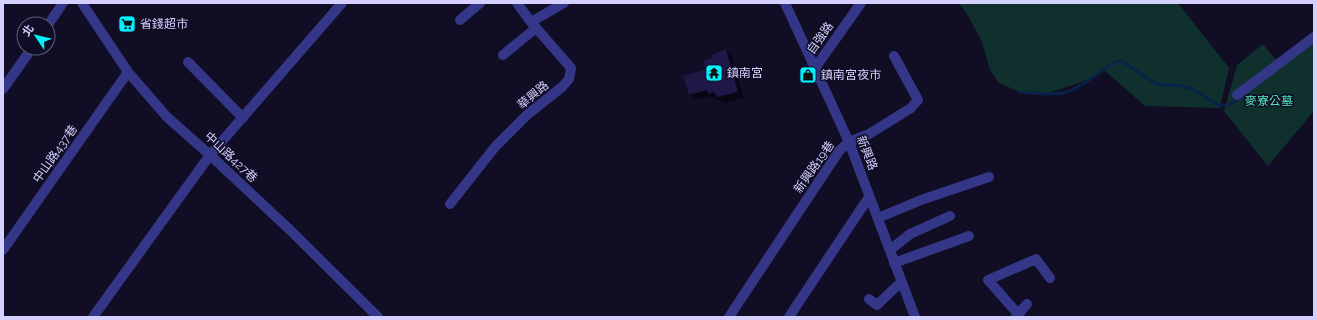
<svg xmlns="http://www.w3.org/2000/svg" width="1317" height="320" font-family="Raleway,'Noto Sans TC',sans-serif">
	<rect width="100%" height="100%" fill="#100d25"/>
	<path fill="#0f302d" d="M958,3H1178L1229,68L1220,108L1145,106L1105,71L1079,83L1045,94L1020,92L999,83L990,70L982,42L966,12Z
		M1314,35V111L1268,166L1224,111L1237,65L1263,44L1277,61Z"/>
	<path fill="#0007" d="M726,50L732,57L744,98L724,103L719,99L716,100L712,96L696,100L690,94L707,70L713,59Z"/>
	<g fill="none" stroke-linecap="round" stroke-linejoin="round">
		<path stroke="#082349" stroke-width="3" d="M1020,92C1035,93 1052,96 1067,92C1082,87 1103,69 1117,61H1122L1156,84L1183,86L1194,90L1218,105H1228L1244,96"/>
	</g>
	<path fill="#1f1847" d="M726,49L738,92L717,97L714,92L709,94L706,90L689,95L683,76L706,69L703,61L712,58L711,55Z"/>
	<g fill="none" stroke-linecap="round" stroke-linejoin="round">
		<path stroke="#343688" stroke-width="10" d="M82,3L128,72L167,117L210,155L290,230L378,317
			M785,3L849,142L915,317
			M460,20L480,3
			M531,22L564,3
			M48,25L63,3
			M503,55L536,28
			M188,62L243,118
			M815,68L861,3
			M3,89L32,48
			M1237,95L1314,37
			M450,204L495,147L527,115L562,87L569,79L571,68L531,22L517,3
			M878,218L921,200L989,177
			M3,250L128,72
			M890,250L910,234L950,216
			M894,263L969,236
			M869,299L877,305L901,282
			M1018,314L988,280L1036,259L1050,278
			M93,317L210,155L342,3
			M729,317L839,151L849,142L869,134L911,108L918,100L894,56
			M789,317L869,197
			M1016,317L1027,304"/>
	</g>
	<defs>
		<g id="supermarket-square" transform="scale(0.9)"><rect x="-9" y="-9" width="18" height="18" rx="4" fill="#00f0fc" stroke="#100d25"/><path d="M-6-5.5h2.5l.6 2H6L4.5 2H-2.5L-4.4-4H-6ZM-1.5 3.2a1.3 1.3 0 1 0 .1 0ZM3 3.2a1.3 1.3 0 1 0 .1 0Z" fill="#111"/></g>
		<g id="temple-square" transform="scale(0.9)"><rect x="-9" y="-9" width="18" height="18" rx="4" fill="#00f0fc" stroke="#100d25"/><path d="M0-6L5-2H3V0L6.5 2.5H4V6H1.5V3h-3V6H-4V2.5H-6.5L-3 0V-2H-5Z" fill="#111"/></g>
		<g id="shop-square" transform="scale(0.9)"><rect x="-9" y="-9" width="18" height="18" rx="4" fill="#00f0fc" stroke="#100d25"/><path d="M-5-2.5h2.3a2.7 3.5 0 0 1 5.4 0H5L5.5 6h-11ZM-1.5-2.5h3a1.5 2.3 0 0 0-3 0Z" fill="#111"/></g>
	</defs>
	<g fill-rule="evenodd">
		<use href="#supermarket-square" x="127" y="24"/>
		<use href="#temple-square" x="714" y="73"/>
		<use href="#shop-square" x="808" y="75"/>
	</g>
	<g text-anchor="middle" stroke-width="3" stroke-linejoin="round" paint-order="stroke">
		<g font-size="12" fill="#d4d1ff" stroke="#100d25" text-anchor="start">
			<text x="140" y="28">省錢超市</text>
			<text x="727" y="77">鎮南宮</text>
			<text x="821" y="79">鎮南宮夜市</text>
		</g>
		<g font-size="12" fill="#d4d1ff" stroke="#100d25">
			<text transform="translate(820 38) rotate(-55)" y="4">自強路</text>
			<text transform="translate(533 95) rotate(-40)" y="4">華興路</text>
			<text transform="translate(867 153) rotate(69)" y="4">新興路</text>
			<text transform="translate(55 154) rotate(-55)" y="4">中山路437巷</text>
			<text transform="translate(231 157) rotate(43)" y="4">中山路427巷</text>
			<text transform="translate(814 167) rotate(-55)" y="4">新興路19巷</text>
		</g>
		<g font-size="12" fill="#54e8bb" stroke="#100d25">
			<text x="1269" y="105">麥寮公墓</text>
		</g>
	</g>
	<rect width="1317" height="320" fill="none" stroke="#d4d1ff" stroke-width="8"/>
	<g transform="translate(36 36) rotate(305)"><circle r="19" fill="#100d25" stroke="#5e5b7c"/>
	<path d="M0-3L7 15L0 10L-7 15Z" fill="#00f0fc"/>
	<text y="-6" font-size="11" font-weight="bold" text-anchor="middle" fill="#d4d1ff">北</text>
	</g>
</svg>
